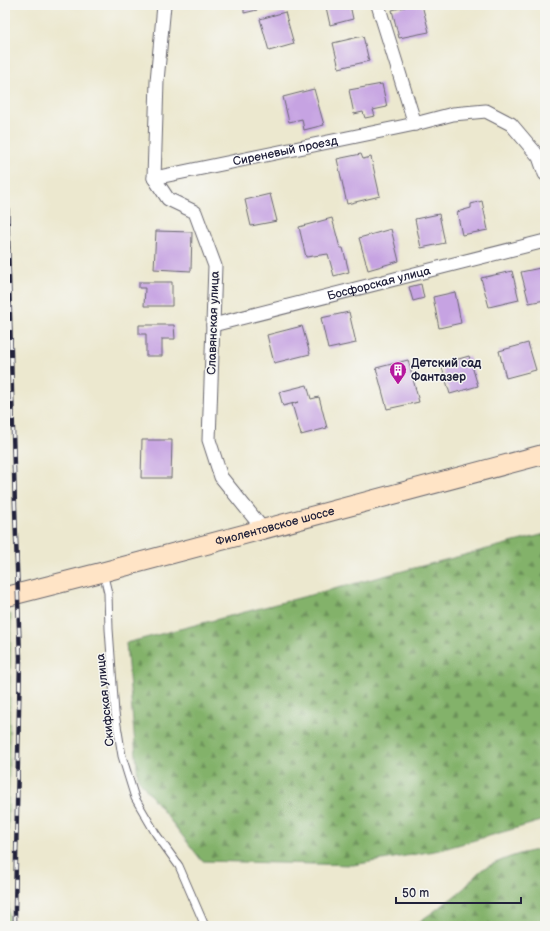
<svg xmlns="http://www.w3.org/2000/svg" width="550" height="931" font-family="'Balsamiq Sans',sans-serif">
	<defs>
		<pattern id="grass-dots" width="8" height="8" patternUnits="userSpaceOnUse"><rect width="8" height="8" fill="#a4cf7b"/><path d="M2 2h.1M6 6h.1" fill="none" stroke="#8db16b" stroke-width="1.8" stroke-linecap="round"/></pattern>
		<pattern id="forest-firs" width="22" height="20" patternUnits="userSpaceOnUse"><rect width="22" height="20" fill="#83b26b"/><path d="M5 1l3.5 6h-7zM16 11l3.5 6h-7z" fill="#6b9059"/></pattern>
	</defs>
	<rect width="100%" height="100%" fill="#f6f6f2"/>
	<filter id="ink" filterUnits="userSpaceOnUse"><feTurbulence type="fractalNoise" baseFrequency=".025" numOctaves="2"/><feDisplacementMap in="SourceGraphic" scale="8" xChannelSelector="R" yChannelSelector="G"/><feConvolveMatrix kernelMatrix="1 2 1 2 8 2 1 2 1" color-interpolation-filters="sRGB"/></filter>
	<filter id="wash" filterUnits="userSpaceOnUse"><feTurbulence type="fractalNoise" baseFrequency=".012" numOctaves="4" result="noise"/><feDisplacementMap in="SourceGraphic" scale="16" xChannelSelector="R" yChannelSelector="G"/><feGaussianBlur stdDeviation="0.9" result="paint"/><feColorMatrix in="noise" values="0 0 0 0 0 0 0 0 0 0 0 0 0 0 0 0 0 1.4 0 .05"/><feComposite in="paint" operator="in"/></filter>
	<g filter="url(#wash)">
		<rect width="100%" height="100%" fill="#ece8cf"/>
		<path fill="url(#grass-dots)" stroke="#63785b" d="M11,614L8,836L9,926H5V616Z"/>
		<path fill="url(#forest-firs)" stroke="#526a53" d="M545,534V820L440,850L353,865L202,861L138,779L126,643Z
			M545,849V926H413C430,914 448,902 463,889C470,883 475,874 483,869C502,859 524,851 545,849Z"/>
		<g id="blocks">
			<path fill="#c6a3e2" d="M244,5H257V10L244,13Z
				M320,5H350L353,19L330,25L326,7L321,8Z
				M405,5H422L429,32L399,38L392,10L405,7Z
				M285,12L294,44L269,51L260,19Z
				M363,36L369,61L339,68L333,43Z
				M382,84L387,107L373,110L375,116L365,118L363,112L354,114L349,90Z
				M314,89L324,125L304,130L302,119L289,122L283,97Z
				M361,154L363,159L371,157L380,196L347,204L337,159Z
				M270,194L277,221L251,226L245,200Z
				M482,201L488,230L462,235L457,212L471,208V204Z
				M439,214L445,243L421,248L415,219Z
				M332,218L340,248H343L349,272L334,276L328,254L306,257L299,227Z
				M391,229L399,261L368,270L359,238Z
				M156,231L192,232L191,271L154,269Z
				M545,267V300L529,303L521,272Z
				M512,271L519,300L489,307L481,278Z
				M139,282H172V306H144L145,288H139Z
				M421,284L424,298L413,301L409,287Z
				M455,292L461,323L439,328L433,297Z
				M349,312L356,343L328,349L321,318Z
				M139,325H174L175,339H162V356H146V334H139Z
				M302,326L310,354L274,363L267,335Z
				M528,343L536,370L506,378L499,351Z
				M469,356L478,386L450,394L441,364Z
				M408,360L419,402L387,409L376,368Z
				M307,385L311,399L319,397L327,428L301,435L292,404L298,402L283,406L279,392Z
				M142,440H172L171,478H141Z"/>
		</g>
	</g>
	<g filter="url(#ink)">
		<use href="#blocks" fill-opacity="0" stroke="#69676f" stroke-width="1"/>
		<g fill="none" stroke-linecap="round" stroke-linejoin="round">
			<g stroke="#69676f" stroke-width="9">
				<path id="lane" d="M103,572L108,593L109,629L115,713L122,756L135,798L156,834L179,866L205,926"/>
			</g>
			<g stroke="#69676f" stroke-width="15">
				<g id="street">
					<path d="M164,5L157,81L154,178L168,199L195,212L215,266L209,440L221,477L263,529"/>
					<path d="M378,5L415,124"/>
					<path id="s1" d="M154,178L415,124L453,114L486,111L511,124L539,157L545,174"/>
					<path id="s2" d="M213,325L545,241"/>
				</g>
			</g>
			<g stroke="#69676f" stroke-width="21">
				<g id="secondary">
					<path id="s3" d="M5,597L103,572L545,454"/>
				</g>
			</g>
			<use href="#lane" stroke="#fff" stroke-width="7"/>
			<use href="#street" stroke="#fff" stroke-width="13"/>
			<use href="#secondary" stroke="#ffe4c6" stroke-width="19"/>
			<g stroke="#22223b" stroke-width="4.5">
				<path id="rail" d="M5,123L15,507L20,658L15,909V926"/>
			</g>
			<use href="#rail" stroke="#f6f6f2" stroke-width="3" stroke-dasharray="9" stroke-linecap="butt"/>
		</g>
	</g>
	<defs>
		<g id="building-pin" transform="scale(0.9)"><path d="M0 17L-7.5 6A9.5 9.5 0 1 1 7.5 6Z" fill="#b5179e" stroke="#f6f6f2"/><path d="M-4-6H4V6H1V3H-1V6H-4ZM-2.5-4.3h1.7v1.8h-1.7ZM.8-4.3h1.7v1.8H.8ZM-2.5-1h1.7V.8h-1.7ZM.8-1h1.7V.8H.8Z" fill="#fff"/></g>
	</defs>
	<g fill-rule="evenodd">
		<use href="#building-pin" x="398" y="370"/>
	</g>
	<g text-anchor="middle" stroke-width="3" stroke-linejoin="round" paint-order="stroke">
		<g font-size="12" fill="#22223b" stroke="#f6f6f2">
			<text dy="4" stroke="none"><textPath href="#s1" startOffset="134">Сиреневый проезд</textPath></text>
			<text dy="4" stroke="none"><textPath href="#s2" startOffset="171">Босфорская улица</textPath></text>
			<text transform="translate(213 323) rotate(-88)" y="4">Славянская улица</text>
			<text dy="4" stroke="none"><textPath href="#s3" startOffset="279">Фиолентовское шоссе</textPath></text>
			<text transform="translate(105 700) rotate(-96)" y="4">Скифская улица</text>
		</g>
		<g font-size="12" font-weight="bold" fill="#22223b" stroke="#f6f6f2" text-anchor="start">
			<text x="411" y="367">Детский сад<tspan x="411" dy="14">Фантазер</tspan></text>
		</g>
	</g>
	<rect width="550" height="931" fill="none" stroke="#f6f6f2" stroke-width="20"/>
	<path d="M396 897v6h125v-6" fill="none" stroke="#22223b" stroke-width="2"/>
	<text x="402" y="897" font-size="12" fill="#22223b" stroke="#f6f6f2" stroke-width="3" paint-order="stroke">50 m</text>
</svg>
